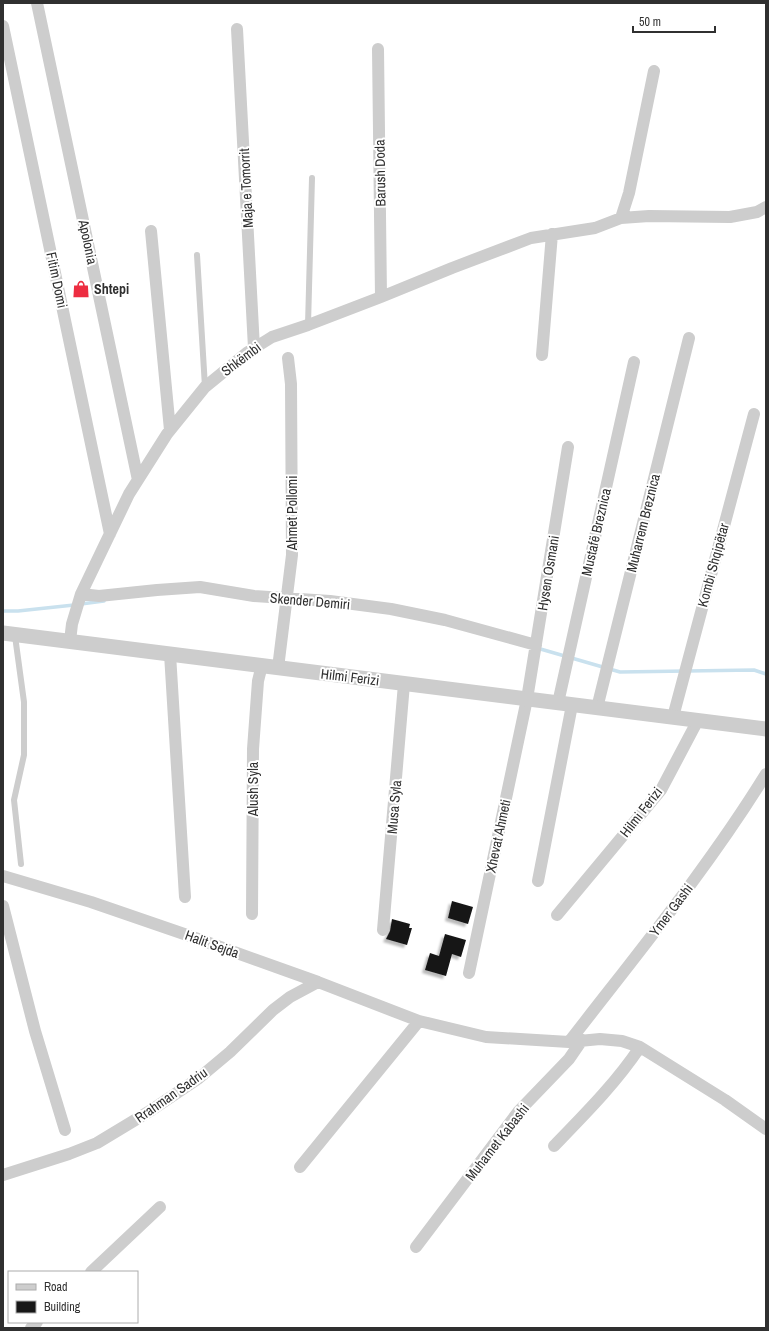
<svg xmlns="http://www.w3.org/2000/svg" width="769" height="1331" font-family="'Archivo Narrow',sans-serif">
	<defs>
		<filter id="shadow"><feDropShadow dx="-3" dy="3" stdDeviation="1" flood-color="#0004"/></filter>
	</defs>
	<rect width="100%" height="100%" fill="#fff"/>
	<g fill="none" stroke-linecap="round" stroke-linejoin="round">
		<path stroke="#c9e1ee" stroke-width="3.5" d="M81,604L104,601
			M3,611H18L74,605
			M537,648L620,672L754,670L766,674"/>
	</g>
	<path fill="#171717" filter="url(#shadow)" d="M452,901L473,907L468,924L448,918Z
		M392,919L410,924L409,928H412L407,945L386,939L390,931Z
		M445,934L466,940L461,957L452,954L446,976L425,970L430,953L439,956Z"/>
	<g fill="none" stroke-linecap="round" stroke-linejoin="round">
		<path stroke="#cdcdcd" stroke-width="6" d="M197,255L205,387
			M308,325L312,178
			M15,636L24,702V755L14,800L21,864"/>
		<path stroke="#cdcdcd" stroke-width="12" d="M37,3L138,480
			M3,26L110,534
			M237,29L254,348
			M378,49L381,297
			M621,218L629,193L654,71
			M151,231L170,430
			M542,355L552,234
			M81,594L99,596L157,590L200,587L254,596L330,601L391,609L445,620L536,645
			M70,641L72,624L81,594L129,494L167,434L205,387L248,352L272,337L308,325L381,297L452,268L531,238L595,228L621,218L649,216L730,217L757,212L766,207
			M170,654L185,897
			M278,668L292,555L291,384L288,358
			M558,703L634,362
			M597,708L689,338
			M673,717L754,414
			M3,876L91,902L187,935L318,982L419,1021L486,1037L569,1042L600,1039L622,1041L640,1047C616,1083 585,1114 554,1146
			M538,881L572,705
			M3,906L35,1031L65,1130
			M252,914L253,749L258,681L262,665
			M557,915L661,790L698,720
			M383,930L404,684
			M469,973L527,699L568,447
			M569,1042C637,954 708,868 766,774
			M640,1047L725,1100L766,1129
			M300,1167L419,1021
			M3,1175L69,1154L97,1143L150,1111L199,1078L230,1052L273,1010L290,997L318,982
			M416,1247L518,1112L569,1059L582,1040
			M91,1272L160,1207
			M31,1328L37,1322"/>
		<path stroke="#cdcdcd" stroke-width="15" d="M3,633L766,729"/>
	</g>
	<defs>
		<g id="shop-bare" transform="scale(1.38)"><path d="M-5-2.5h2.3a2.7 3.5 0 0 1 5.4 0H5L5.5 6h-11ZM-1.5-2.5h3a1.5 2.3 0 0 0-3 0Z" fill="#ed2d41" stroke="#fff" stroke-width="2.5" paint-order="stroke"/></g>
	</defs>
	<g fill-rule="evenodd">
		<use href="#shop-bare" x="81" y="289"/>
	</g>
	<g text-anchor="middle" stroke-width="4" stroke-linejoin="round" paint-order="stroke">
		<g font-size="14" fill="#303030" stroke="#fff">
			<text transform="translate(380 173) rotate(-91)" y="5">Barush Doda</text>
			<text transform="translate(246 188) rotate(-93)" y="5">Maja e Tomorrit</text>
			<text transform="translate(88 242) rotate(78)" y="5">Apolonia</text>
			<text transform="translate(57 280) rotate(78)" y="5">Fitim Domi</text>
			<text transform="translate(241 359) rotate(-37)" y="5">Shkëmbi</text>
			<text transform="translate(292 513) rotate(-90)" y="5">Ahmet Pollomi</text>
			<text transform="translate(643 523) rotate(-76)" y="5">Muharrem Breznica</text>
			<text transform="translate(596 532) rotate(-77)" y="5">Mustafë Breznica</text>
			<text transform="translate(713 565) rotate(-75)" y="5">Kombi Shqipëtar</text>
			<text transform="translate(548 573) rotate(-81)" y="5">Hysen Osmani</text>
			<text transform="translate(310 601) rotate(5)" y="5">Skender Demiri</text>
			<text transform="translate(350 677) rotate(7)" y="5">Hilmi Ferizi</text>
			<text transform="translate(253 789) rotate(-90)" y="5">Alush Syla</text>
			<text transform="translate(394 807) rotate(-85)" y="5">Musa Syla</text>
			<text transform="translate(641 812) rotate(-52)" y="5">Hilmi Ferizi</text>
			<text transform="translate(498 836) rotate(-78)" y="5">Xhevat Ahmeti</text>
			<text transform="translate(671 910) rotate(-53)" y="5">Ymer Gashi</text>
			<text transform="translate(212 944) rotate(20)" y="5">Halit Sejda</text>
			<text transform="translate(171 1095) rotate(-35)" y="5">Rrahman Sadriu</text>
			<text transform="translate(497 1142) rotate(-52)" y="5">Muhamet Kabashi</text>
		</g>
		<g font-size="14" font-weight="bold" fill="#303030" stroke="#fff" text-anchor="start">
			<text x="94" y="294">Shtepi</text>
		</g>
	</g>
	<rect width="769" height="1331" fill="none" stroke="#303030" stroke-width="8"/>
	<rect x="8" y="1271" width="130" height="52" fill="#ffffff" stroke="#acacac"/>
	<rect x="16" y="1284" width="20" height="6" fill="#cdcdcd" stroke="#acacac"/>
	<text x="44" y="1291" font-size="12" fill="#303030">Road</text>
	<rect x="16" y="1301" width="20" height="12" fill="#171717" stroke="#acacac"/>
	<text x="44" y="1311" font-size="12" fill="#303030">Building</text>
	<path d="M633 26v6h82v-6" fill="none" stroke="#303030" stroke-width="2"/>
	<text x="639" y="26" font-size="12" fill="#303030" stroke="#ffffff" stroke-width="3" paint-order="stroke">50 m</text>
</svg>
